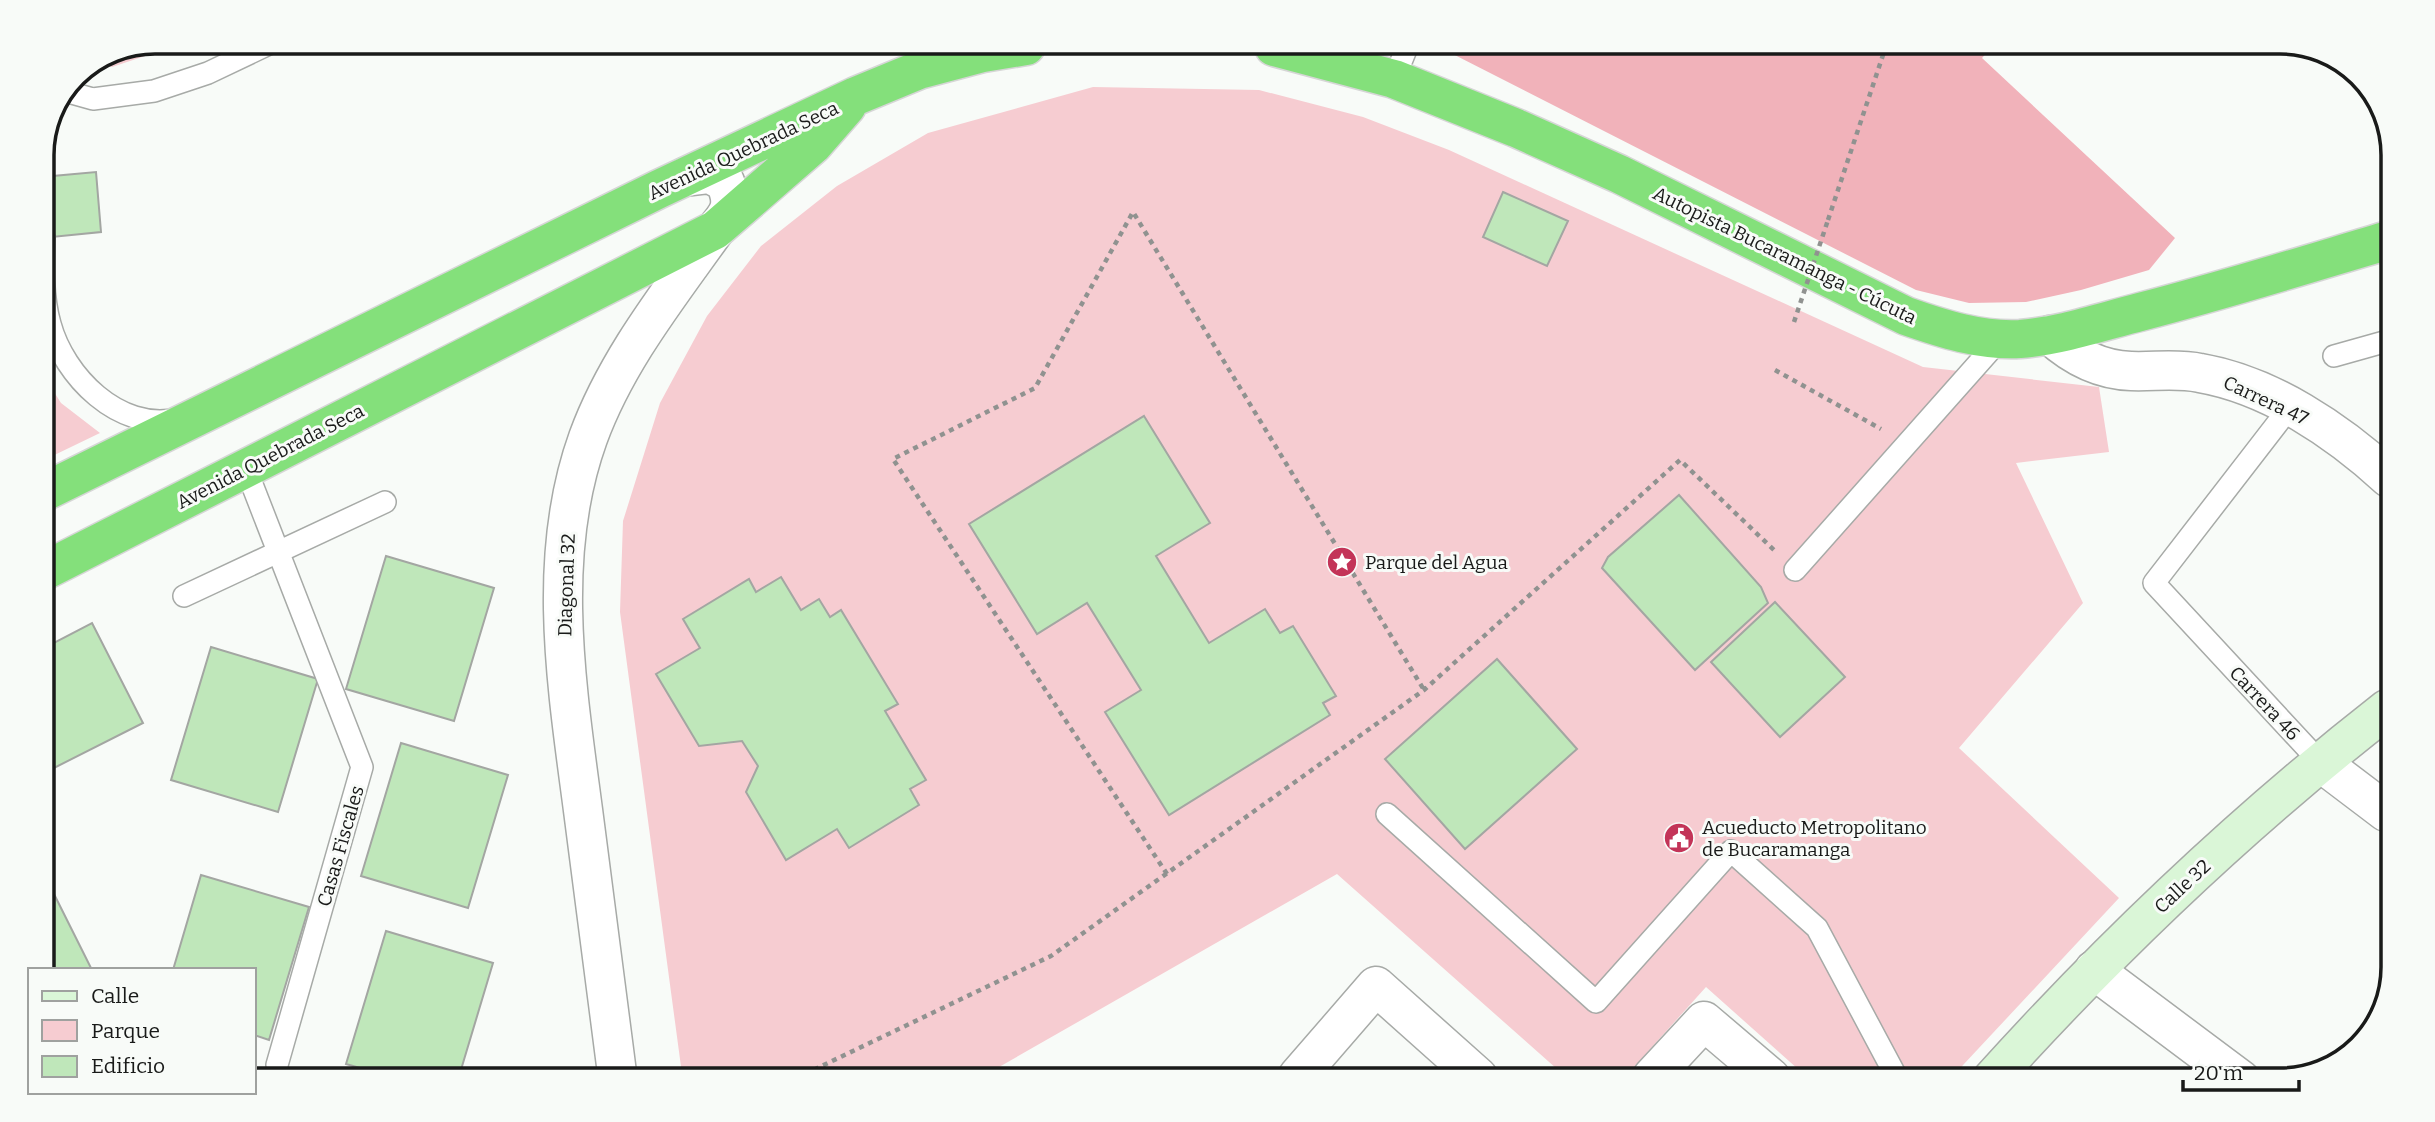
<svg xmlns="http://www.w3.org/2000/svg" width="2435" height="1122" font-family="Bitter,serif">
	<rect width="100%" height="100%" fill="#f8fbf8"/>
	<path fill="#f6ccd1" d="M156,42H187L112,67L103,64Z
		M1093,87L1259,90L1363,117L1449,150L1923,367L2099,387L2109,452L2016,463L2083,603L1959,748L2119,898L1950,1079L1808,1078L1706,987L1625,1077H1566L1337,874L985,1075L714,1074L713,1068L699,1074H682L620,612L623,521L660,403L707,316L761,246L837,186L928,133Z
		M42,373L61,403L100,433L42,461Z"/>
	<path fill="#f1b2ba" d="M1439,47L1990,49L1982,58L2175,238L2149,270L2081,290L2026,302L1969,303L1916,290Z"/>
	<path fill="#bfe7ba" stroke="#a3a6a2" stroke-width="2" d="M96,172L101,232L42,238V177Z
		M1503,192L1568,221L1547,266L1483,237Z
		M1144,416L1210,523L1156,556L1209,643L1265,609L1280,633L1293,626L1336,696L1323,703L1330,715L1169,815L1105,712L1141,690L1087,603L1037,634L969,524Z
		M1679,495L1761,587L1768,603L1695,670L1602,568L1608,557Z
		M386,556L494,588L454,721L346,689Z
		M781,577L801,610L819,599L830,617L841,610L898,704L885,711L926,780L910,789L919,805L849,848L837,829L786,860L746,792L758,766L742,741L699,746L656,674L700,648L683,619L749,579L756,592Z
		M1775,602L1845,677L1780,737L1711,662Z
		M92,623L143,723L42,774V649Z
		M211,647L318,679L278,812L171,780Z
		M1497,659L1577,749L1465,849L1385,759Z
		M401,743L508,775L468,908L361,876Z
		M42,870L92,970H52L47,958L42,962Z
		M201,875L309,907L269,1040L254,1035V970H173Z
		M386,931L493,963L460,1073L374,1072L346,1064Z"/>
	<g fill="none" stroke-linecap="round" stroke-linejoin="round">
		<g stroke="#a7aaa7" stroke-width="24">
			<path id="lane" d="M1394,79L1407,47
				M68,92L93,99L154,91L208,73L273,42
				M42,176V177
				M44,238C43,267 42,296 50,324C64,376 119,432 177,419
				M2334,356L2391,340
				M2290,407L2154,583L2320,762
				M246,469L362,767L277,1065
				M1795,570L2001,338
				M184,596L385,502
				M1387,814L1596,1002L1731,851L1817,928L1897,1078"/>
		</g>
		<g stroke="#a7aaa7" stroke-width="41">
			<path id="street" d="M2050,335C2072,355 2100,370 2131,371C2154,372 2177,368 2200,373C2270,385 2338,431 2389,478
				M2320,762L2386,812
				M2094,970L2241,1080
				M617,1073C606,986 595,898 583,810C567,688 545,557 588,438C616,361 668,296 715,230C730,213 735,205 725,182L710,174L685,177
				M1298,1076L1376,986L1478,1077
				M1652,1077L1704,1021L1771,1078"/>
		</g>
		<g stroke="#a7aaa7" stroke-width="41">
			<path id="secondary" d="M1992,1079C2113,945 2245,820 2387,709"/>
		</g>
		<g stroke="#d6d6d6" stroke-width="41">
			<path id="highway" d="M1274,47L1394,79L1516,128L1619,174L1906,316C1943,329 1980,341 2020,339C2060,336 2101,322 2140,312C2225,290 2308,264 2392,239
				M42,493L659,189L856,96L919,70L983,53L1026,46
				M42,572L715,230L813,145L847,106"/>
		</g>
		<path stroke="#909290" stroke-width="4.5" stroke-dasharray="5 5" stroke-linecap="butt" d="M1828,220L1885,49
			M1775,370L1881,429
			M1167,874L893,459L1035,388L1133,212L1424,690
			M805,1074L1051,956L1424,690L1680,460L1775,551"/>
		<use href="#lane" stroke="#fff" stroke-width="21"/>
		<use href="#street" stroke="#fff" stroke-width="38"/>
		<use href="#secondary" stroke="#daf6d7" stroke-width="38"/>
		<use href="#highway" stroke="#84e07b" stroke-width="38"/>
		<path stroke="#909290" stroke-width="4.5" stroke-dasharray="5 5" stroke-linecap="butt" d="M1794,322L1828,220"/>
	</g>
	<defs>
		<g id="sight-disc" transform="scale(1.575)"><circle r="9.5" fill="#c33458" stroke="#f8fbf8"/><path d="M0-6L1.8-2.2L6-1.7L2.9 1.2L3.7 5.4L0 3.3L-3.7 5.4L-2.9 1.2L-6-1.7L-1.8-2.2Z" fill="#fff"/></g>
		<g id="civic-disc" transform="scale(1.575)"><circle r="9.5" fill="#c33458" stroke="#f8fbf8"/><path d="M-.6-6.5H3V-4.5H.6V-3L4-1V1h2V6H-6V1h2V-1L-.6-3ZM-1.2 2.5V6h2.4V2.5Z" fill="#fff"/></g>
	</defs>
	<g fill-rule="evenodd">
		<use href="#sight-disc" x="1342" y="562"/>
		<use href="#civic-disc" x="1679" y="838"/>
	</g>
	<g text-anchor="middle" stroke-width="6" stroke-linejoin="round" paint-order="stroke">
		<g font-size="19" fill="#191a19" stroke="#f8fbf8">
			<text transform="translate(743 150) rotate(-25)" y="7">Avenida Quebrada Seca</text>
			<text transform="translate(1785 255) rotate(26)" y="7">Autopista Bucaramanga - Cúcuta</text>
			<text transform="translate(2266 400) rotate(25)" y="7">Carrera 47</text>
			<text transform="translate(270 456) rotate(-27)" y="7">Avenida Quebrada Seca</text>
			<text transform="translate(566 585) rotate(-88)" y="7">Diagonal 32</text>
			<text transform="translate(2265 703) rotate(47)" y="7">Carrera 46</text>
			<text transform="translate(340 846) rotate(-74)" y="7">Casas Fiscales</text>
			<text transform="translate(2182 886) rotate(-43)" y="7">Calle 32</text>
		</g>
		<g font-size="19" fill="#191a19" stroke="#f8fbf8" text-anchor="start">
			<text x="1365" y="569">Parque del Agua</text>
			<text x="1702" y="834">Acueducto Metropolitano<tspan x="1702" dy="22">de Bucaramanga</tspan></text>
		</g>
	</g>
	<path d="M0 0H2435V1122H0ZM155 54H2280A101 101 0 0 1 2381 155V967A101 101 0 0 1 2280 1068H155A101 101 0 0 1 54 967V155A101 101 0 0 1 155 54Z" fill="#f8fbf8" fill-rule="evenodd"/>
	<path fill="none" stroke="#191a19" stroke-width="3.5" d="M155 54H2280A101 101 0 0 1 2381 155V967A101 101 0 0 1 2280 1068H155A101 101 0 0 1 54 967V155A101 101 0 0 1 155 54Z"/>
	<rect x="28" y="968" width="228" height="126" fill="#f8fbf8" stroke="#9fa19f" stroke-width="2"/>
	<rect x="42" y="991" width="35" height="10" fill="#daf6d7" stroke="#9fa19f" stroke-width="2"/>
	<text x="91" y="1003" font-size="21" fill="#191a19">Calle</text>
	<rect x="42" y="1020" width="35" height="21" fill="#f6ccd1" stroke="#9fa19f" stroke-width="2"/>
	<text x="91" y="1038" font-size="21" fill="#191a19">Parque</text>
	<rect x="42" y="1056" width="35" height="21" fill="#bfe7ba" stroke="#9fa19f" stroke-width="2"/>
	<text x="91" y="1073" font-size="21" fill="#191a19">Edificio</text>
	<path d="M2183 1080v10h116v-10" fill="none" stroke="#191a19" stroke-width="3.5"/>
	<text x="2194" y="1080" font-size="21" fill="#191a19" stroke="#f8fbf8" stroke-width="5" paint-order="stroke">20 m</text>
</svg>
